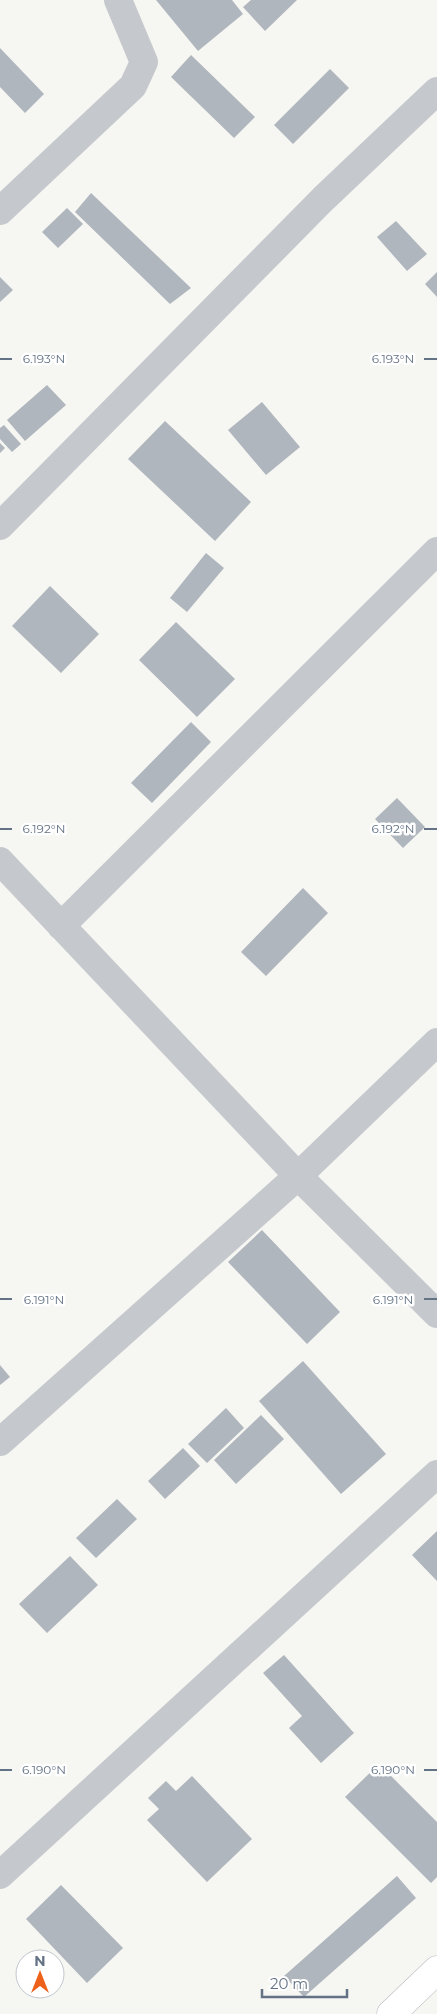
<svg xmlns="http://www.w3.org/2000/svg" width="437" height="2014" font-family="Montserrat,sans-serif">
	<rect width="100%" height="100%" fill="#f6f6f2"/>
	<path fill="#b0b6bd" d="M156,0H232L243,14L198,51Z
		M251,0H297L265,31L243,7Z
		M0,48L44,94L25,113L0,87Z
		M191,55L255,117L234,138L171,77Z
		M330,69L349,88L293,144L274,125Z
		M91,193L191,288L170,304L75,212Z
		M67,208L83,224L58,248L42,232Z
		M396,221L427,254L407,271L377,237Z
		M437,272V297L425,284Z
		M0,277L13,290L0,302Z
		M47,385L66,405L25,441L7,420Z
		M262,402L300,447L266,475L228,430Z
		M165,421L251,502L215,541L128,459Z
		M4,425L21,444L12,452L0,439V428Z
		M0,443L5,448L0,453Z
		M206,553L224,568L187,612L170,598Z
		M50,586L99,634L61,673L12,626Z
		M176,622L235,679L197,717L139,660Z
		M191,722L211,742L152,803L131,783Z
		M397,798L425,827L403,848L375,819Z
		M303,888L328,913L266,976L241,952Z
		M262,1230L340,1312L307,1344L228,1262Z
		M303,1361L386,1454L341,1494L259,1401Z
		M0,1365L10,1377L0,1385Z
		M226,1408L244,1428L207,1463L188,1444Z
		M261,1415L284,1439L236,1484L214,1460Z
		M183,1448L200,1466L165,1499L148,1481Z
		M117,1499L137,1519L96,1558L76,1538Z
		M437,1531V1581L412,1555Z
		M70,1556L98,1585L47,1633L19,1604Z
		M284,1655L354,1733L321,1763L289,1728L302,1716L263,1673Z
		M379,1764L437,1822V1877L431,1883L345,1797Z
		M192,1776L252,1839L207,1882L147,1820L159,1809L148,1798L166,1781L176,1791Z
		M397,1876L416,1898L304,1997L284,1976Z
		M61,1885L123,1948L87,1983L26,1919Z"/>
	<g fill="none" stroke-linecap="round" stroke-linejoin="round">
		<g stroke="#b8bbc0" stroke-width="29">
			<path id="major" d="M391,2014L437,1970"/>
		</g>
		<path stroke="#c5c8cc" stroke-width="28" d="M0,211L133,86L144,62L118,0
			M0,526L323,199L437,91
			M0,861L298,1176L437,1314
			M61,926L437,551
			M0,1442L298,1176L437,1042
			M0,1875L437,1474"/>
		<use href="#major" stroke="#fff" stroke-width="28"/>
	</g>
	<path fill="none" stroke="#637285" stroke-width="2" d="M0,359H12M424,359H437M0,829H12M424,829H437M0,1299H12M424,1299H437M0,1770H12M424,1770H437"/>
	<g font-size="12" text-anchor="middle" fill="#637285" stroke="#fff" stroke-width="5" stroke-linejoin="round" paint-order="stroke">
		<text x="44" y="363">6.193°N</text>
		<text x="393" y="363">6.193°N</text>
		<text x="44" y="833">6.192°N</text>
		<text x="393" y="833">6.192°N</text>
		<text x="44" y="1304">6.191°N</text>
		<text x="393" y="1304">6.191°N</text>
		<text x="44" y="1774">6.190°N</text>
		<text x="393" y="1774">6.190°N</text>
	</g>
	<g transform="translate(40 1974)"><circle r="24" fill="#ffffff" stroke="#c1c7ce"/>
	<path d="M0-4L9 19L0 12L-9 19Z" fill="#ed611a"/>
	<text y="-8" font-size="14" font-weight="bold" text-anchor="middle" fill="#637285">N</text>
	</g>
	<path d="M262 1989v8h85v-8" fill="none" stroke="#637285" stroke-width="2.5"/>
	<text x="270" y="1989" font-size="15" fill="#637285" stroke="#ffffff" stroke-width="4" paint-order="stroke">20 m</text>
</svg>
